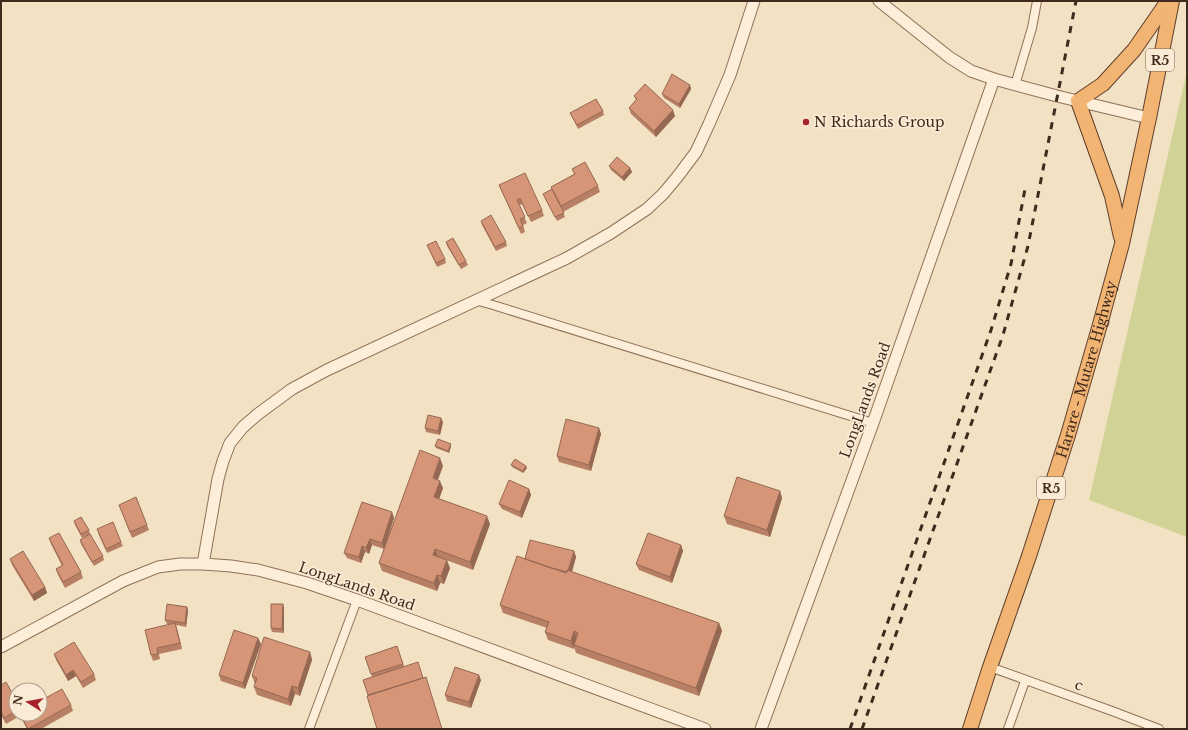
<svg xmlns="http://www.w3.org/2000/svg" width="1188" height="730" font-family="'Libre Baskerville',serif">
	<rect width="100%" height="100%" fill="#f3e1c4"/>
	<path fill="#d1d396" d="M1187,71V537L1089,500Z"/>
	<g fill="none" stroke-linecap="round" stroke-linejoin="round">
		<g stroke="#907158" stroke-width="10">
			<path id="minor" d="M1015,85L1032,28L1037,1
				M475,300L493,305L873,423
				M990,667L1112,711L1159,729
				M309,729L357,600
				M1008,729L1025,681"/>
		</g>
		<g stroke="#907158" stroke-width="13">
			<path id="tertiary" d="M879,1L949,57L971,71L994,79L1057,96L1149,118
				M203,564L218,479L223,461L230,443L243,427L258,414L292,389L327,370L567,258L611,233L647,209L663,194L678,176L696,152L709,124L730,75L754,1
				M1,647L123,581L158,567L180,564H203L231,566L258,570L307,583L357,600L705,729
				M761,729L873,423L994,79"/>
		</g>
		<g stroke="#5e3f2c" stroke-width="16">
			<g id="trunk">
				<path d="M1121,237L1112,196L1078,101L1103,84L1134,50L1168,1"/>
				<path id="s1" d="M970,729L990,667L1029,556L1068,435L1101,321L1122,244L1149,118L1172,1"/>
			</g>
		</g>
		<use href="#minor" stroke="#fceed9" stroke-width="8"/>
		<use href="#tertiary" stroke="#fceed9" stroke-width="11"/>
		<use href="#trunk" stroke="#f2b473" stroke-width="14"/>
		<path stroke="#3f2a1d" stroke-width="3" stroke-dasharray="7 7" stroke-linecap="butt" d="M850,729L991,330L1011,264L1025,189
			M862,729L1003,335L1028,246L1076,1"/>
	</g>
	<path fill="#b78065" d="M690,85L691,89L680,108L664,98L662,94Z
		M634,96L675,116L656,137L631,114L629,108L636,100Z
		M603,111L604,115L578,129L570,113Z
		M609,166L630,168L632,172L624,181L611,170Z
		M572,169L598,186L600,192L563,212L565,217L557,221L543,194L552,190L551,187L574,174Z
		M499,185L542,210L544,216L531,222L522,204L519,206L527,223L523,225L525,232L521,234Z
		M481,221L506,242L507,246L496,251L482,225Z
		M446,242L466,261L468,265L461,269L447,246Z
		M427,245L445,259L446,263L437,267Z
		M443,422L440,435L426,432L425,428Z
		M599,428L601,434L591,471L559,462L557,456Z
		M451,444V446L449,453L436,448L435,446Z
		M511,465L527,468L523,473L512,467Z
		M443,466L438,480L443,488L439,499L490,524L473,570L438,557L450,568L444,584L440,583L437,591L382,571L379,563Z
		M529,489L531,495L522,518L502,509L499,504Z
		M780,491L782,498L770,537L727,524L724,516Z
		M121,510L147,525L149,530L132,538Z
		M392,512L394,518L384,549L372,545L369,554L365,552L361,563L347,558L344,553Z
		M74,521L89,530L90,534L82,538L75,525Z
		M98,533L121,542L123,546L107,553Z
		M49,538L81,572L83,578L65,588L58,575L56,569L62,566L51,544Z
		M80,540L103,556L104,560L94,566L81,544Z
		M681,545L683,551L672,583L639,570L636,564Z
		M574,551L576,557L572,572L719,623L722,631L699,696L576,653L574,647V649L548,640L545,632L547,628L503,613L500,605L525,559Z
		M10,559L45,587L47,593L34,601L12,565Z
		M283,604L284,608V633L272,632L271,628Z
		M187,607L188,611L186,627L176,625L182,649L159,654L160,659L153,661L151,655L170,624H167L165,620Z
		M258,638L261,644L245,689L221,681L219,675Z
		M397,646L404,666L423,678L428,685L368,695L372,677L365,657Z
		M310,652L312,660L300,696L295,694L291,706L257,695L254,687L255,684L252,676Z
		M54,654L94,674L96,680L83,688L76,676L68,681L56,660Z
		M481,680L471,708L447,701L445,695Z
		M1,685L16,700V714H40L71,705L73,711L41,729H27L20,716L6,724L1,715Z"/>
	<path fill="#956853" d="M690,85L691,89L680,108L679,104Z
		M673,110L675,116L656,137L654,131Z
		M630,168L632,172L624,181L622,177Z
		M441,418L443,422L440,435L438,431Z
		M599,428L601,434L591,471L589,465Z
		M451,444V446L449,453L448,451Z
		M440,458L443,466L435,486L433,478Z
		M526,466L527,468L523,473V471Z
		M440,481L443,488L437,505L434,497Z
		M529,489L531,495L522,518L520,512Z
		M780,491L782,498L770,537L767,530Z
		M392,512L394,518L384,549L382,543Z
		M487,516L490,524L473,570L470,562Z
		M370,539L372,545L369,554L366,548Z
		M681,545L683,551L672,583L670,577Z
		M362,546L365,552L361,563L359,557Z
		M435,549L438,557L433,555Z
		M574,551L576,557L570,578L568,572Z
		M447,560L450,568L444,584L441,576Z
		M437,575L440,583L437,591L434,583Z
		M45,587L47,593L34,601L32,595Z
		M283,604L284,608V633L282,629Z
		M187,607L188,611L186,627L185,623Z
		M175,623L177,629L182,649L180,643Z
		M719,623L722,631L699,696L696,688Z
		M574,631L577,639L574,645V649L571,641Z
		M258,638L261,644L245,689L243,683Z
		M310,652L312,660L300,696L298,688Z
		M73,670L76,676L68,681L66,675Z
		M479,675L481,680L471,708L469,702Z
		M292,686L295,694L291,706L288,699Z"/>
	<path fill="#d59576" stroke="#956853" d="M672,74L690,85L679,104L662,94Z
		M645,84L673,110L654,131L629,108L637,99L634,96Z
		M596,99L603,111L577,125L570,113Z
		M617,157L630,168L622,177L609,166Z
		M585,162L598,186L561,206L551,187L575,174L572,169Z
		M525,173L542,210L528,216L520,198L517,200L525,217L520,219L523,226L519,228L499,185Z
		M552,189L564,213L555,217L543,194Z
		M491,215L506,242L495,247L481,221Z
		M453,238L466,261L459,265L446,242Z
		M436,241L445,259L436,263L427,245Z
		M428,415L441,418L438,431L425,428Z
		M566,419L599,428L589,465L557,456Z
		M438,439L451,444L448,451L435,446Z
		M420,450L440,458L433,478L440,481L434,497L487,516L470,562L435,549L433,555L447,560L441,576L437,575L434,583L379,563Z
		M515,459L526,466L523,471L511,465Z
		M737,477L780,491L767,530L724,516Z
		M509,480L529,489L520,512L499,504Z
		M136,497L147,525L130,532L119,505Z
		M362,502L392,512L382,543L370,539L366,548L362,546L359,557L344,553Z
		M81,517L89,530L81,534L74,521Z
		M113,522L121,542L106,549L97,529Z
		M59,533L81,572L63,582L56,569L63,565L49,538Z
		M648,533L681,545L670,577L636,564Z
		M90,534L103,556L92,562L80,540Z
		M530,540L574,551L568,571L567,570V572L548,567L525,559Z
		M23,551L45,587L32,595L10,559Z
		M517,556L566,573L567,570L719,623L696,688L574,645L578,633L574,631L571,641L545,632L549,622L500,605Z
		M167,604L187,607L185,623L165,620Z
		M271,604H283L282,629L271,628Z
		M175,623L180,643L157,648L158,654L151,655L145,630Z
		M234,630L258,638L243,683L219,675Z
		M264,637L310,652L298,688L292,686L288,699L254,687L257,678L252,676Z
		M74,642L94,674L81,682L73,670L66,675L54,654Z
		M397,646L403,664L371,674L365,657Z
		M418,662L423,678L368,695L363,680Z
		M455,667L479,675L469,702L445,695Z
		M426,677L442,729H377L367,696Z
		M6,682L16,700V711L4,718L1,712V685Z
		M62,689L71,705L28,729L20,714H40V701Z"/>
	<circle fill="#a6212e" stroke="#f9ebd5" stroke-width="1.5" cx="806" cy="122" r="4"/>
	<g text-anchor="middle" stroke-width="3.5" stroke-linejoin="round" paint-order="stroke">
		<g fill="#f9ebd5" stroke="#776454" stroke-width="1">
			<rect x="1146" y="49" width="28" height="22" rx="3"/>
			<rect x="1037" y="477" width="28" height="22" rx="3"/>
		</g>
		<g font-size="13" font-weight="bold" fill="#3f2a1d">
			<text x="1160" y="65">R5</text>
			<text x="1051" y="493">R5</text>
		</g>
		<g font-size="14" fill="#3f2a1d" stroke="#f9ebd5" text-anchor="start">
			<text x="814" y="127">N Richards Group</text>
		</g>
		<g font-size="14" fill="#3f2a1d" stroke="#f9ebd5">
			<text dy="5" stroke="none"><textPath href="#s1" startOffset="378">Harare - Mutare Highway</textPath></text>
			<text transform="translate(865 400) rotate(-70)" y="5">LongLands Road</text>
			<text transform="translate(357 586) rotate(19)" y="5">LongLands Road</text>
			<text transform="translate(1079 685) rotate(19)" y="5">c</text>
		</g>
	</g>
	<rect width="1188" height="730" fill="none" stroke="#3f2a1d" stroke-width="4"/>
	<g transform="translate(28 702) rotate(281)"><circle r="19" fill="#f9ebd5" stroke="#af9e8b"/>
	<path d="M0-3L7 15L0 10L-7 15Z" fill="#a6212e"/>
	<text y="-6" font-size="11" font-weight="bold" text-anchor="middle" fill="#3f2a1d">N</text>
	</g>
</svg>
